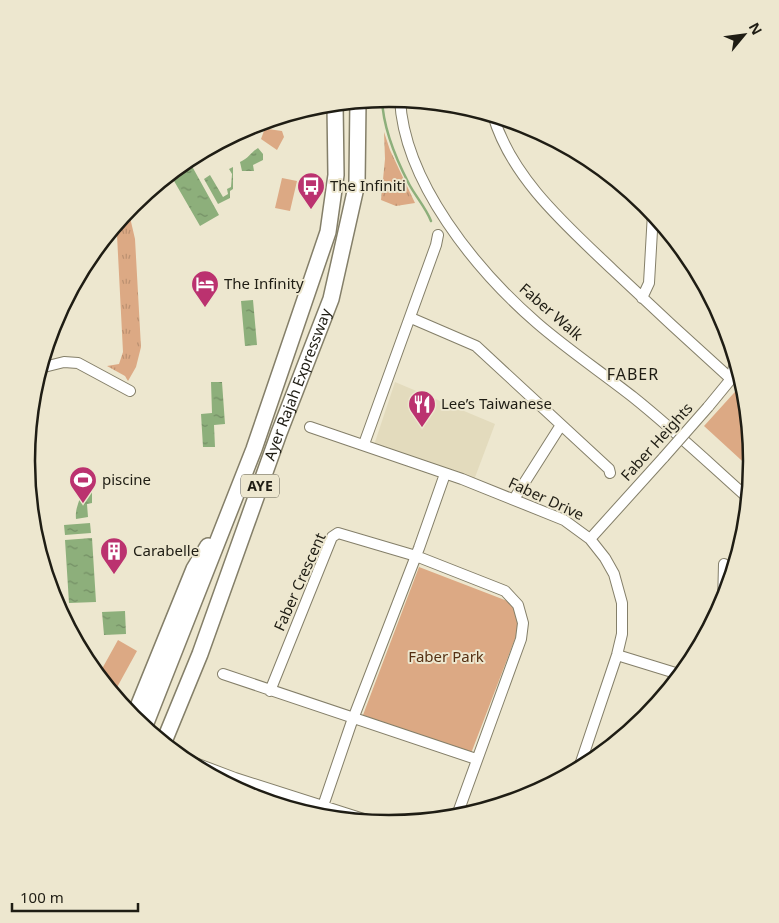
<svg xmlns="http://www.w3.org/2000/svg" width="779" height="923" font-family="'Noto Sans',sans-serif">
	<defs>
		<pattern id="grass-tufts" width="24" height="20" patternUnits="userSpaceOnUse" patternTransform="scale(1.25)"><rect width="24" height="20" fill="#dca984"/><path d="M3 7l-1-3M5 7V3M7 7l1-3M15 17l-1-3M17 17v-4M19 17l1-3" fill="none" stroke="#bc9171"/></pattern>
		<pattern id="water-ripples" width="26" height="14" patternUnits="userSpaceOnUse" patternTransform="scale(1.25)"><rect width="26" height="14" fill="#8daf7b"/><path d="M2 4q2-2 4 0t4 0M15 11q2-2 4 0t4 0" fill="none" stroke="#738e64"/></pattern>
	</defs>
	<rect width="100%" height="100%" fill="#ede7cf"/>
	<path fill="#e3dbbd" d="M395,382L495,424L474,480L374,445Z"/>
	<path fill="url(#grass-tufts)" d="M384,132L390,150L415,203L396,206L381,200L385,159Z
		M129,213L135,239L141,347L136,367L128,381L125,376L107,366L119,364L123,352L117,235L115,226L125,214Z"/>
	<path fill="#dca984" d="M268,129L282,131L284,137L277,150L261,139L264,131Z
		M282,178L297,181L290,211L275,208Z
		M743,383L746,391L752,470L704,426Z
		M419,567L515,604L521,623L470,756L363,715Z
		M118,640L137,651L115,691L105,685L98,676Z"/>
	<path fill="url(#water-ripples)" d="M258,148L263,154V160L253,165L254,171H242L240,162C249,158 251,152 258,148Z
		M188,159L219,215L200,226L170,174Z
		M233,167V189L230,191V198L218,204L204,179L210,175L223,197L228,194L227,189L231,187L232,174L229,169Z
		M253,300L257,345L245,346L241,301Z
		M211,382H222L225,424L214,425L215,447H203L201,414L212,413Z
		M86,490L92,492V503L87,504L88,517L76,519C75,508 79,504 81,493Z
		M90,523L91,533L65,535L64,525Z
		M92,538L96,602L69,603L65,540Z
		M125,611L126,634L104,635L102,612Z"/>
	<g fill="none" stroke-linecap="round" stroke-linejoin="round">
		<path stroke="#8daf7b" stroke-width="2.5" d="M382,99C383,128 396,159 409,184C416,197 426,208 431,221"/>
		<g stroke="#847f69" stroke-width="12">
			<path id="minor" d="M400,99C404,182 476,270 537,323C567,349 601,372 633,397C673,429 711,465 749,499
				M493,115C511,178 567,226 613,270C652,307 691,343 731,379
				M642,298L649,283L653,213
				M411,318L476,346L609,469L610,473
				M40,368L64,362L78,363L130,391
				M708,407L731,379L736,359
				M310,427L462,479L564,520L590,539L605,558L614,574L622,603V634L617,655L578,771
				M364,444L436,245L438,235
				M514,499L561,425
				M590,539L664,457
				M723,604L724,564
				M617,655L682,675
				M223,674L476,759
				M270,691L332,537L338,533L416,556L505,591L518,605L523,623L521,639L456,818
				M190,761L235,778L376,823
				M323,806L351,724L419,548L445,474"/>
		</g>
		<g stroke="#847f69" stroke-width="18">
			<g id="highway">
				<path d="M133,719L194,569L208,546"/>
				<path d="M144,728L254,449L328,232L336,175L335,104"/>
				<path id="s1" d="M163,744L200,654L279,433L331,299L357,183L358,101"/>
			</g>
		</g>
		<use href="#minor" stroke="#fff" stroke-width="10"/>
		<use href="#highway" stroke="#fff" stroke-width="15"/>
		<g stroke="#847f69" stroke-width="12" stroke-linecap="butt">
			<path id="minor-bridge" d="M664,457L708,407"/>
		</g>
		<use href="#minor-bridge" stroke="#fff" stroke-width="10"/>
	</g>
	<defs>
		<g id="bus-pin" transform="scale(1.4375)"><path d="M0 17L-7.5 6A9.5 9.5 0 1 1 7.5 6Z" fill="#bb326f" stroke="#ede7cf"/><path d="M-5-6H5V4H4V6H2V4H-2V6H-4V4H-5ZM-3.5-4V0h7V-4ZM-3.5 1.2v1.5H-2V1.2ZM2 1.2v1.5H3.5V1.2Z" fill="#fff"/></g>
		<g id="hotel-pin" transform="scale(1.4375)"><path d="M0 17L-7.5 6A9.5 9.5 0 1 1 7.5 6Z" fill="#bb326f" stroke="#ede7cf"/><path d="M-6-4.5h1.5V1H6V5H4.5V3h-9V5H-6ZM-4 0a1.8 1.8 0 1 1 3.6 0ZM.5 0V-2.5h3Q6-2.5 6 0Z" fill="#fff"/></g>
		<g id="restaurant-pin" transform="scale(1.4375)"><path d="M0 17L-7.5 6A9.5 9.5 0 1 1 7.5 6Z" fill="#bb326f" stroke="#ede7cf"/><path d="M-5-6h1v4h1v-4h1v4h1v-4h1v5L-1.5 .5V6h-2V.5L-5-1ZM5-6V6H3V1.5H1.5Q1.5-4 5-6Z" fill="#fff"/></g>
		<g id="stadium-pin" transform="scale(1.4375)"><path d="M0 17L-7.5 6A9.5 9.5 0 1 1 7.5 6Z" fill="#bb326f" stroke="#ede7cf"/><path d="M0-5a6.5 5 0 1 0 0 10a6.5 5 0 1 0 0-10ZM-3.5-1.8h7v3.6h-7Z" fill="#fff"/></g>
		<g id="building-pin" transform="scale(1.4375)"><path d="M0 17L-7.5 6A9.5 9.5 0 1 1 7.5 6Z" fill="#bb326f" stroke="#ede7cf"/><path d="M-4-6H4V6H1V3H-1V6H-4ZM-2.5-4.3h1.7v1.8h-1.7ZM.8-4.3h1.7v1.8H.8ZM-2.5-1h1.7V.8h-1.7ZM.8-1h1.7V.8H.8Z" fill="#fff"/></g>
	</defs>
	<g fill-rule="evenodd">
		<use href="#bus-pin" x="311" y="186"/>
		<use href="#hotel-pin" x="205" y="284"/>
		<use href="#restaurant-pin" x="422" y="404"/>
		<use href="#stadium-pin" x="83" y="480"/>
		<use href="#building-pin" x="114" y="551"/>
	</g>
	<g text-anchor="middle" stroke-width="4" stroke-linejoin="round" paint-order="stroke">
		<rect fill="#ede7cf" stroke="#5d5a4c" stroke-width="1" x="241" y="474.5" width="38" height="23" rx="4"/>
		<g font-size="14" font-weight="bold" fill="#1f1d14">
			<text x="260" y="491">AYE</text>
		</g>
		<g font-size="15" fill="#1f1d14" stroke="#ede7cf" text-anchor="start">
			<text x="330" y="191">The Infiniti</text>
			<text x="224" y="289">The Infinity</text>
			<text x="441" y="409">Lee’s Taiwanese</text>
			<text x="102" y="485">piscine</text>
			<text x="133" y="556">Carabelle</text>
		</g>
		<g font-size="15" fill="#1f1d14" stroke="#ede7cf">
			<text transform="translate(551 312) rotate(41)" y="5">Faber Walk</text>
			<text dy="5" stroke="none"><textPath href="#s1" startOffset="384">Ayer Rajah Expressway</textPath></text>
			<text transform="translate(657 442) rotate(-48)" y="5">Faber Heights</text>
			<text transform="translate(546 499) rotate(25)" y="5">Faber Drive</text>
			<text transform="translate(300 582) rotate(-66)" y="5">Faber Crescent</text>
		</g>
		<g font-size="15" fill="#553013" stroke="#ede7cf">
			<text x="446" y="662">Faber Park</text>
		</g>
		<g font-size="16" letter-spacing="1" fill="#1f1d14" stroke="#ede7cf">
			<text x="633" y="380">FABER</text>
		</g>
	</g>
	<path d="M0 0H779V923H0ZM35 461a354 354 0 1 1 708 0a354 354 0 1 1-708 0Z" fill="#ede7cf" fill-rule="evenodd"/>
	<path fill="none" stroke="#1f1d14" stroke-width="2.5" d="M35 461a354 354 0 1 1 708 0a354 354 0 1 1-708 0Z"/>
	<g transform="translate(744 35) rotate(61)" stroke="#ede7cf" stroke-width="4" paint-order="stroke">
	<path d="M0-4L9 19L0 12L-9 19Z" fill="#1f1d14"/>
	<text y="-8" font-size="14" font-weight="bold" text-anchor="middle" fill="#1f1d14">N</text>
	</g>
	<path d="M12 903v8h126v-8" fill="none" stroke="#1f1d14" stroke-width="2.5"/>
	<text x="20" y="903" font-size="15" fill="#1f1d14" stroke="#ede7cf" stroke-width="4" paint-order="stroke">100 m</text>
</svg>
